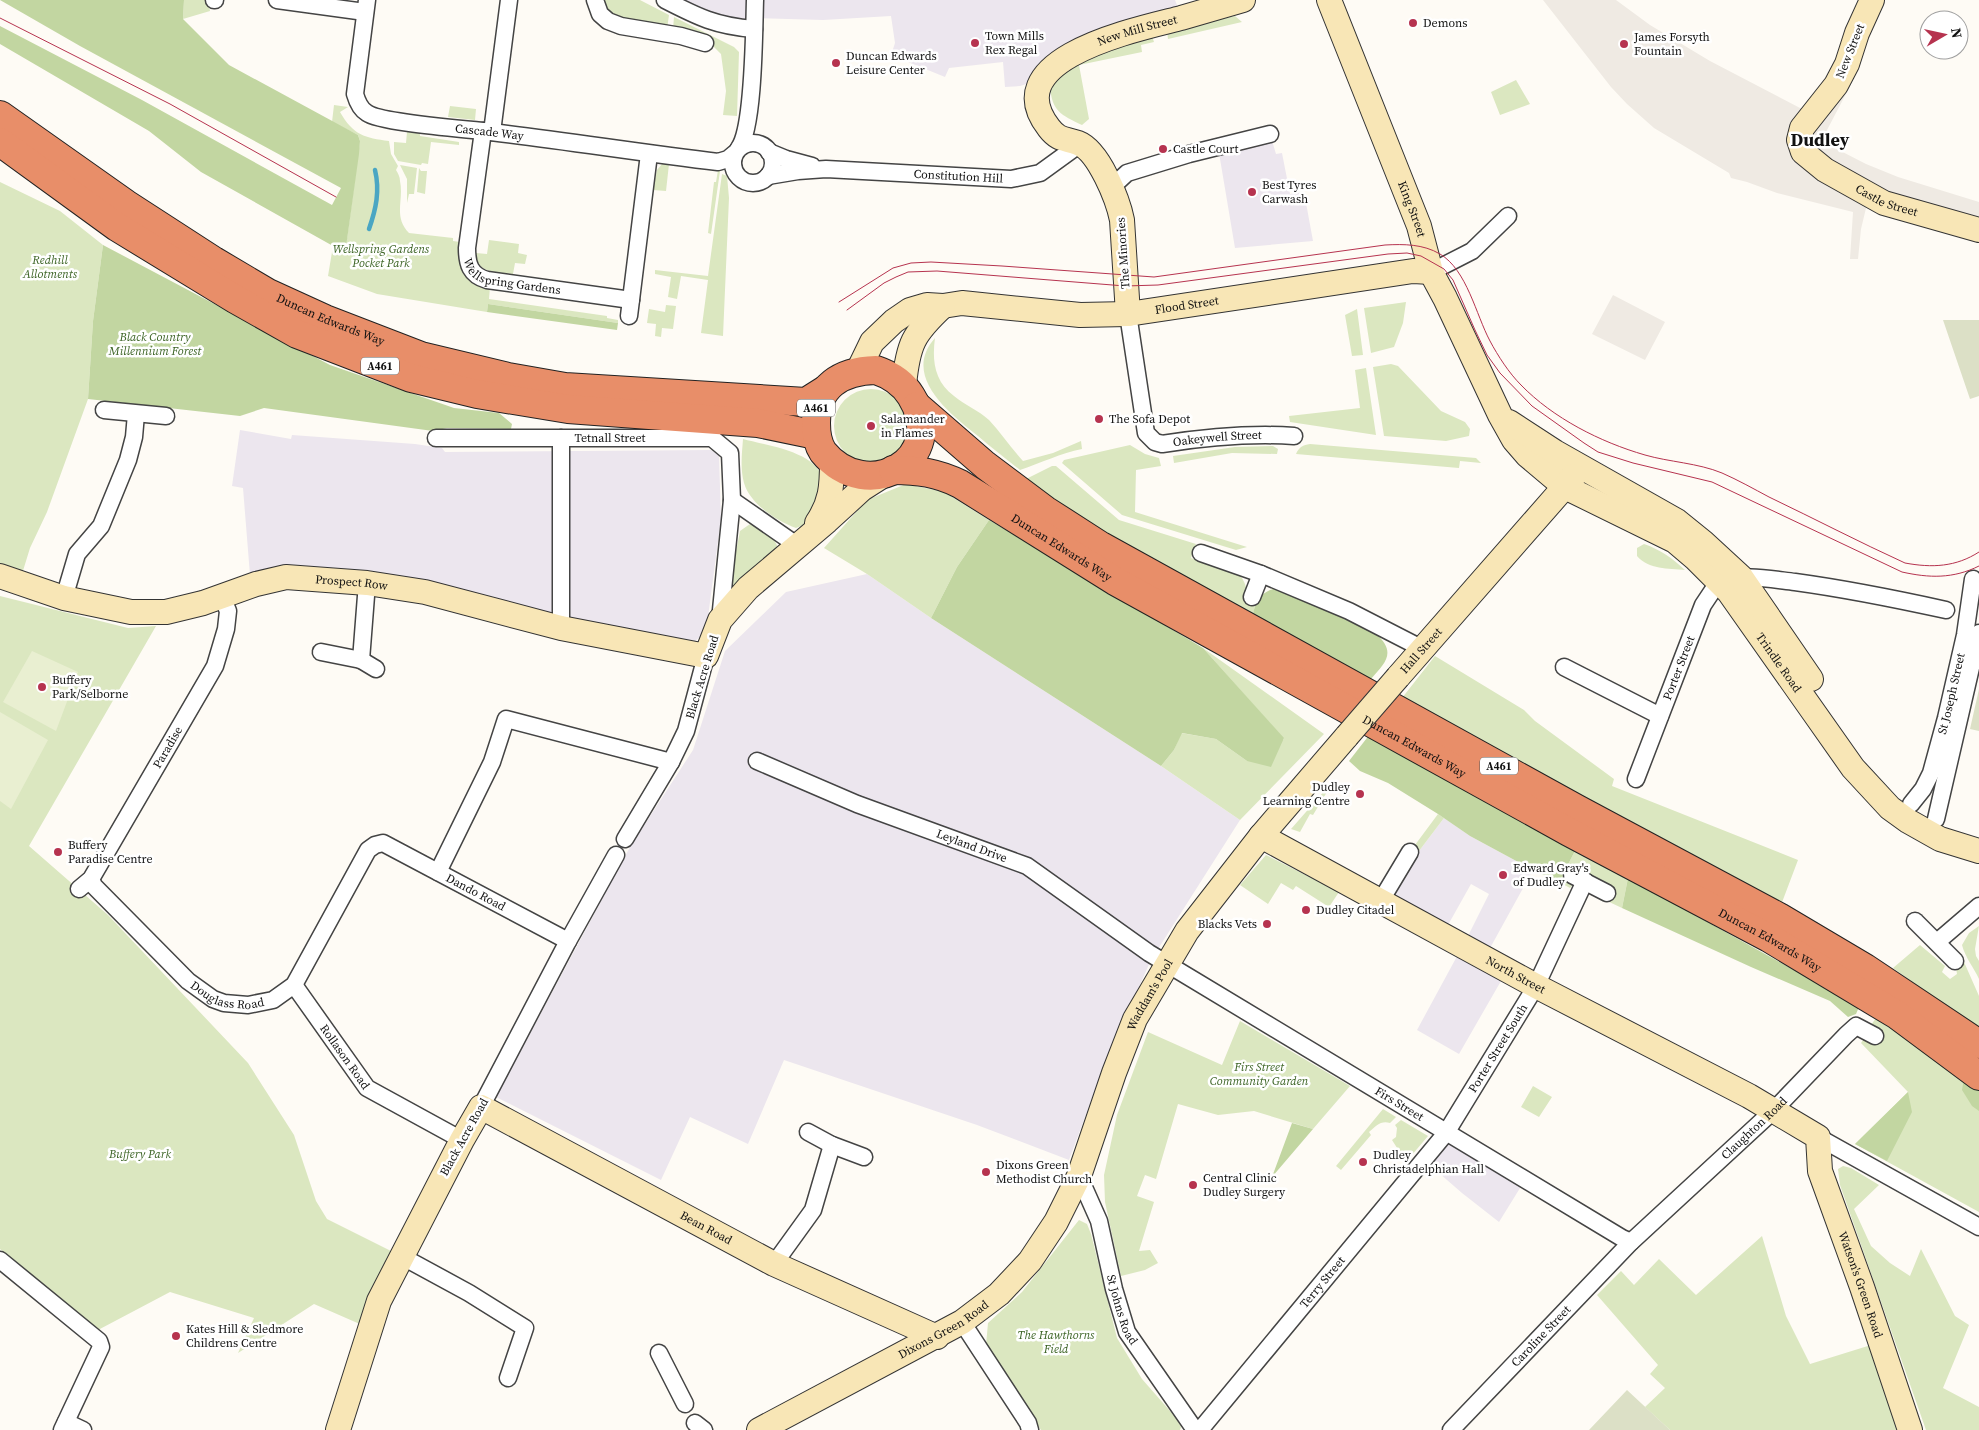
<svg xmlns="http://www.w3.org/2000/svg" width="1979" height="1430" font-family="'Source Serif 4',serif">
	<rect width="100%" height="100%" fill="#fefbf5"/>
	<path fill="#ece6ee" d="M665,0H1175L1182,18L1043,79L1020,86L1005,87L1003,62L949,68L945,77L891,55L895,43L891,16L823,20L755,18L754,29Z
		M1270,134L1276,154L1282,153L1290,194L1304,192L1313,241L1235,248L1218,147Z
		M240,430L291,439L292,435L415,444L442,448L445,452L711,450L719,455L721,519L706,632L695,641L568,618L421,582L300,565L250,575L243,488L232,486Z
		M867,574L931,618L1161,766L1240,820L1151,960L1107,1058L1069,1160L977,1125L784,1060L748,1144L690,1117L661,1180L496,1097L630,847L693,750L725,651L786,592Z
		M1444,818L1470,836L1533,870L1484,959L1501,981L1459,1054L1417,1030L1468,936L1489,894L1471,884L1448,925L1392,895L1419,851Z
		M1446,1133L1525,1180L1499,1222L1462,1193L1424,1160Z"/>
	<path fill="#dbe7c0" d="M184,0H208L210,11L183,19Z
		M600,0H640L669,15L667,29L608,15Z
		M1235,16L1242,22L1168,39L1167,31Z
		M674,17L734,47L739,52L737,116L723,115L726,91L721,54L709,42L673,29Z
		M1151,33L1154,42L1141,45L1142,52L1079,65L1089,119L1082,125C1061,115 1052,111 1050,87L1064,67Z
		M1516,80L1530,104L1500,115L1491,92Z
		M334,105L348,107L340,112C353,135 365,138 389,141L391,154L398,166L396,170C398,173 400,177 400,181C404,200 393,217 409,233L453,238V241L460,242C458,273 466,272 490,287L489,299L607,316V318L618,320V323L488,304L487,312L377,294L328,276L333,246H346L360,141L358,135L332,122Z
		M450,106L476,109L475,120L448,117Z
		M407,132L420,133V136L459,142V145L431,142L428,164L422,163L421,165L398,161L394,154V142L406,143Z
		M662,164H669L666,191L653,190L657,170Z
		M400,165L417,168L414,194H409L407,203V179Z
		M419,168L421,171H427L425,194L417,192Z
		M718,170L720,171L711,234L708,233L714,182H716Z
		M722,174L727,176L729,198L723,336L701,333L708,280L681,276L677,299L668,297L671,277L655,274V270L708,276Z
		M0,182L60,211L103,245L93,321L88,399L47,512L30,548L22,574L0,566Z
		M489,240L519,244L518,253L527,255L525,264L515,263L513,274C498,272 475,274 476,253L487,254Z
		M1406,302L1403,323L1394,347L1371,353L1364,308Z
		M666,305L676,306L673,329L662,328L661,337L655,336L656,324L647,323L649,309L665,312Z
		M1357,309L1363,355L1352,356L1345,315Z
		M935,338C932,360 934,381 954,396C965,405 978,410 989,420C1001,433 1011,448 1023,461L1053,453L1081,441L1082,449C1061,453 1041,463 1020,470C1006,459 992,448 978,436C950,414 901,376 935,338Z
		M1391,364L1398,366L1441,411L1465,422L1470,429L1469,436L1446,441L1384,436L1373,367Z
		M1366,368L1376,435L1290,422L1289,416L1360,408L1355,370Z
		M834 426a37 37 0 1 1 74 0a37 37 0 1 1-74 0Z
		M743,439C768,446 831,453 822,491C819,502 813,513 809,523L796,528C777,521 750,504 744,483C740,469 742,453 743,439Z
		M1310,444L1476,458L1481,463L1460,461L1459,468L1296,454C1299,447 1303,445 1310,444Z
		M1130,445L1145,454L1159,458L1161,466L1136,470L1135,512L1247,547L1236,550L1122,515L1062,463L1064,460Z
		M1273,446L1278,449L1277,454L1232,453L1174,463L1173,456L1235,447Z
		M1052,466H1056L1119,520L1196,544L1191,558L1240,575C1247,585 1248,592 1244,602L1255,606L1252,619L1060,505L1026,479Z
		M906,484L944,492L989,520L957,567L931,618L867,574L824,548L867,500Z
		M750,524C764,528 775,536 779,551L735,592C729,575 737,549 740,531Z
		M1644,544C1661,550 1672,558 1685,570C1668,568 1649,570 1637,556V548Z
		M0,596L128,628L156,626L29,846L108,915L248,1063L294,1135L316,1201L327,1219L391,1251L362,1325L314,1304L238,1353L254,1318L170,1292L98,1330L0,1249Z
		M1203,648L1324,734L1240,820L1161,766L1174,750L1181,733L1216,739L1247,761L1284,739Z
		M1435,656L1524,710L1535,721L1614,779L1612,786L1798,860L1781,905L1402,698Z
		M1327,788V792L1313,815L1310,814L1300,832L1291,829Z
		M1438,814L1444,818L1419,851L1415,845Z
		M1576,849L1628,878L1622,908L1588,892L1576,881L1570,888L1559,882Z
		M1266,855L1339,892L1329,907L1296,886L1293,890L1281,883L1268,904L1240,885Z
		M1979,926L1975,949L1976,956L1979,961V979C1974,968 1965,957 1962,945L1969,933Z
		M1920,945L1945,966L1942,972L1950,979L1957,974L1956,968L1964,962L1979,996V1030L1893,968Z
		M1876,1018L1941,1059L1979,1090V1212L1855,1144L1908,1092L1861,1043L1866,1036L1881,1031L1871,1025Z
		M1240,1021L1350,1086L1313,1129L1254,1111L1218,1115L1178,1104L1156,1179L1145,1175L1137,1196L1154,1202L1139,1251L1150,1250L1158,1263L1145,1270L1121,1276L1105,1202L1104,1175L1117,1115L1148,1032L1222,1065Z
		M1533,1086L1552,1097L1539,1117L1521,1107Z
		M1383,1109L1396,1117L1390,1123C1381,1120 1376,1126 1369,1132L1371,1135L1341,1170L1336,1166Z
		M1401,1120L1428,1136L1406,1162L1392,1140L1396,1137L1397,1128L1395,1125Z
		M1843,1166L1851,1168L1879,1185L1854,1209L1871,1246L1890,1263L1910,1276L1921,1249L1955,1316L1969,1325L1943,1388L1979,1407V1430H1926L1840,1185L1838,1169Z
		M1079,1220L1087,1224L1091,1234L1117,1338L1142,1379L1177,1419L1181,1427L1180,1430H1041L986,1345L988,1323L1022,1292Z
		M1762,1236L1786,1316L1810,1364L1871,1345L1902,1430H1670L1645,1407L1665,1388L1650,1374L1658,1365L1597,1295L1621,1271L1634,1285L1659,1259L1696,1295Z"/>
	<path fill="#c2d6a1" d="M0,0H184L183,19L229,65L358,135L360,141L359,154L346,247L333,246L201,172L149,131L0,44V26L142,100L332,205L341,188L80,46Z
		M103,245L330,365L454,408L499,413L512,424L511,429L447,428L433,431L264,408L240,416L88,399L93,321Z
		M488,304L618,323L617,330L487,312Z
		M989,520L1203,648L1284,738L1271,767L1247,761L1216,739L1182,733L1174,750L1161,766L931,618L957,567Z
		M1273,589L1283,591L1375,633C1397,652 1386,662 1371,679L1252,619C1255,604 1258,594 1273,589Z
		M1370,734L1576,849L1559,882L1533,870L1470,836L1438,814L1388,783L1360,771L1349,761Z
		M1628,878L1848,1000L1859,1007L1856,1014L1848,1017L1830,1001L1751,967L1622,908Z
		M1964,1078L1979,1090V1111L1972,1106L1962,1090Z
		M1908,1092L1912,1112L1887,1161L1855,1144Z
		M1292,1123L1313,1129L1272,1177Z"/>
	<path fill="#dce0c6" d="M1943,320H1979V396L1970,399Z
		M1979,689V731L1970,729Z
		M1627,1390L1670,1430H1589Z"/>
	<path fill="#e9efd1" d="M32,651L78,672L56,731L3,702Z
		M0,712L48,740L11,809L0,801Z"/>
	<path fill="#efeae3" d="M1543,0H1616L1650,25L1710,61L1802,109L1794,130L1867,204L1861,229L1858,259H1850L1853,212L1777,193L1747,182L1731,178L1729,173L1654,128L1627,104L1611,87Z
		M1837,88L1847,92L1827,130L1831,146L1866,164L1898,177L1979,202V225L1884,195L1812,148L1809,129Z
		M1613,295L1665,322L1645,360L1592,334Z"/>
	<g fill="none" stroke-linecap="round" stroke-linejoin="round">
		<path stroke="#4aa6c3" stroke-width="4.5" d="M369,229C376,209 380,191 375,170"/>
		<g stroke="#444" stroke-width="19">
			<g id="street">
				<path d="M214,0H215"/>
				<path d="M277,0L365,12"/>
				<path id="s1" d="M367,0L355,94C357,101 360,109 367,113C381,123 468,129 491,132C567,141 642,153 718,162L728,159L734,154"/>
				<path d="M595,0L600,14L608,21L621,26L681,36L705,43"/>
				<path d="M665,0C698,17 716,26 754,29"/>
				<path id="s2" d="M483,131L467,248C467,264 470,275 487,280L631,300"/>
				<path d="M492,132L509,0"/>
				<circle cx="753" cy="163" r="20"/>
				<path d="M739,148C754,127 754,30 755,0"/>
				<path d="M769,152L786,159L812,166"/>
				<path id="s3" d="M768,176L798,171L826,169L1011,179L1040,173L1080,144"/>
				<path d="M1112,187L1127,173L1189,154L1270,134"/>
				<path d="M1431,272L1472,251L1508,216"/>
				<path id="s4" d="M1128,314L1146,433L1155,442L1162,444C1207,437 1249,433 1294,436"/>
				<path d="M629,316L649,154"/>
				<path d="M104,410L166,416"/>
				<path id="s5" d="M436,438H712L730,453L732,500L720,620"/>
				<path d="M732,500L798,546"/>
				<path d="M1201,553L1261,574L1349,611L1423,649"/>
				<path d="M1252,597L1261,574"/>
				<path d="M64,598L77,554L101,526L128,460L134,437L136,414"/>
				<path d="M561,628V438"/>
				<path d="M321,652L361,660L376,669"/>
				<path d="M361,660L367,583"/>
				<path d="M1564,667L1660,716"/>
				<path id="s6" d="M757,761L857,804L1027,866L1149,953L1622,1238L1631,1242"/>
				<path id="s7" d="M1636,779L1703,605L1719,581C1744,574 1769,579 1795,582C1846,589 1896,599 1946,610"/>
				<path id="s8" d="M1911,804L1923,789L1931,773L1946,718L1965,635L1973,579"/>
				<path d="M1936,819L1979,633"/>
				<path d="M625,839L671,762L686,731L706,656"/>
				<path d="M438,872L492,762L506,719L671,762"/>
				<path d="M1572,875L1607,893"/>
				<path id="s9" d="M91,879L94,886L188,981L213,999L224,1003L248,1005L273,1000L294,985L368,850L375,845L383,843L568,941"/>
				<path id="s10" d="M79,889L91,879L215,666L226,629L228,611L222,597"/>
				<path d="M1380,902L1410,852"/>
				<path d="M1915,921L1955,961"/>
				<path d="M1937,942L1979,906"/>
				<path id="s11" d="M294,985L367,1088L462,1140"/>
				<path d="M481,1107L567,943L616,855"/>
				<path d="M808,1132L832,1145L864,1157"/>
				<path d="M1818,1137L1979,1227"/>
				<path id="s12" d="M1079,1176L1099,1221L1114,1289L1127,1332L1195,1430"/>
				<path d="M401,1256L469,1293L525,1328L508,1378"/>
				<path d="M0,1260L99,1341L101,1347L62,1430"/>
				<path d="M774,1264L813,1210L832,1145"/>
				<path d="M962,1322L1028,1423L1030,1430"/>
				<path d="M659,1353L685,1404"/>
				<path d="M66,1422L83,1430"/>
				<path d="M695,1423L704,1430"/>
				<path id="s13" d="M1200,1430L1446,1133L1536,986L1585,881"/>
				<path id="s14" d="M1451,1430L1631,1242L1774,1110L1846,1035L1856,1026L1875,1036"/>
			</g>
		</g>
		<g stroke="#333" stroke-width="26">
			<g id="secondary">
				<path id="s15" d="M1329,0L1419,226L1431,272L1445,298L1500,415L1514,440L1527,455L1565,487L1675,541L1695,558L1729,592L1853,768L1890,808L1908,821L1940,839L1979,851"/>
				<path id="s16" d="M1872,0L1857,33L1847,64L1836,85L1802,128L1799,140L1803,152L1825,170L1884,203L1979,230"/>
				<path id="s17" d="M1128,314L1122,220C1118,200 1099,151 1078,143C1065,138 1059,141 1049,128C994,58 1139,29 1181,18C1202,12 1223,6 1243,0"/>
				<path id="s18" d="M858,371L872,342L894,321L910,310L927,305L943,306L962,303L1080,315L1128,314L1413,271L1431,272"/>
				<path d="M904,385C908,344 913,334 943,306"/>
				<path d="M1509,422L1555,452L1677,521L1703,542L1741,577L1811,679"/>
				<path d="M817,523C831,502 832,487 832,462"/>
				<path id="s19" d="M0,576L64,598L131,612H166L203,603L256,584L286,577L367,583L425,592L561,628L706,656L720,620L748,588L827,521L862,489L884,475"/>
				<path id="s20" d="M1398,677L1574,476"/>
				<path id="s21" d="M1261,836L1536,986L1749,1096L1818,1137L1820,1171L1862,1287L1910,1430"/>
				<path id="s22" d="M338,1430L379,1301L462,1140L481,1107L774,1264L937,1337"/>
				<path id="s23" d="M759,1430L962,1322L999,1294L1030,1261L1056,1222L1079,1176L1114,1073L1135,1019L1187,931L1261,836L1347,736"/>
			</g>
		</g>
		<g stroke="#222" stroke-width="30">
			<g id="highway">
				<path id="s24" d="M0,115L126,204L214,261L268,293L325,319L421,356L508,377L565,387L806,402L825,390"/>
				<path d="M0,142L117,227L235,299L297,334L411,378L477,394L568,409L758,423L816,435"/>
				<path d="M876,370C891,375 903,383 911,396C950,459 867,506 823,452C817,443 816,434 816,423C816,386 841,371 876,370Z"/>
				<path d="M917,406L985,465L1045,510L1101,546L1577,809L1779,917L1865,968L1979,1044"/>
				<path id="s25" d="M893,470C918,470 938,473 960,484L1115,581L1569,832L1769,938L1897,1015L1979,1076"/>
			</g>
		</g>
		<use href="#street" stroke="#fff" stroke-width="16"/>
		<use href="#secondary" stroke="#f8e6b6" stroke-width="24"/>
		<use href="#highway" stroke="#e88e69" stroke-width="28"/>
		<path stroke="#b6334f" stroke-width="1" d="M0,18L170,104L336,197
			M839,302L893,268L911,263L931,262L1002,266L1154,277L1385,245C1404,244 1423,244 1440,254C1467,270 1476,315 1490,341C1498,356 1509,373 1521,385C1553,418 1600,442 1645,455C1669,462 1698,463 1722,473C1738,480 1754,489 1769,497C1815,519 1859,542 1905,563C1932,568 1956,567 1979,552
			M847,310L884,283L896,277L908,272L937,271L1125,286L1158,285L1388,254L1407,253L1421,256L1444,269L1453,280L1475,330L1487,355L1500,373L1532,406L1584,443L1598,452L1633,463L1712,482L1902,572C1929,578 1953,579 1979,566"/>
		<g stroke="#333" stroke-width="26" stroke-linecap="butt">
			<path id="secondary-bridge" d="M1347,736L1398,677"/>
		</g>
		<use href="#secondary-bridge" stroke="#f8e6b6" stroke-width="24"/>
	</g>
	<g fill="#b6334f" stroke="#fff" stroke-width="2">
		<circle cx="1413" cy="23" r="5"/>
		<circle cx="975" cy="43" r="5"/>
		<circle cx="1624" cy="44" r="5"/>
		<circle cx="836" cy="63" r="5"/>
		<circle cx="1163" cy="149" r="5"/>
		<circle cx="1252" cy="192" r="5"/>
		<circle cx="1099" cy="419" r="5"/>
		<circle cx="871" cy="426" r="5"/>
		<circle cx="42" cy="687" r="5"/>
		<circle cx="1360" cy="794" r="5"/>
		<circle cx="58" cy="852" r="5"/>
		<circle cx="1503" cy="875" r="5"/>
		<circle cx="1306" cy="910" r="5"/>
		<circle cx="1267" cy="924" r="5"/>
		<circle cx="1363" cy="1162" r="5"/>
		<circle cx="986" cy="1172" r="5"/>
		<circle cx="1193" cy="1185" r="5"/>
		<circle cx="176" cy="1336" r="5"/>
	</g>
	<g text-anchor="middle" stroke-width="5" stroke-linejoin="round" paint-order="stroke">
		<g fill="#fff" stroke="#585858" stroke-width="1">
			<rect x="361" y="357.5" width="38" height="17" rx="4"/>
			<rect x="797" y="399.5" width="38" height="17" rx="4"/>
			<rect x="1480" y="757.5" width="38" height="17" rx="4"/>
		</g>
		<g font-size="11" font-weight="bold" fill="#111">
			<text x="380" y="370">A461</text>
			<text x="816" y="412">A461</text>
			<text x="1499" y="770">A461</text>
		</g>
		<g font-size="12" fill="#111" stroke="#fff" text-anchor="start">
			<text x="1423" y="27">Demons</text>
			<text x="985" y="40">Town Mills<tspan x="985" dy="14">Rex Regal</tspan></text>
			<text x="1634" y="41">James Forsyth<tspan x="1634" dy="14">Fountain</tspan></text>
			<text x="846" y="60">Duncan Edwards<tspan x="846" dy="14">Leisure Center</tspan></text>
			<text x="1173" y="153">Castle Court</text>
			<text x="1262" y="189">Best Tyres<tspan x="1262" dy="14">Carwash</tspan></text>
			<text x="881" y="423">Salamander<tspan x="881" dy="14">in Flames</tspan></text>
			<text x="1109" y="423">The Sofa Depot</text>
			<text x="52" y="684">Buffery<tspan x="52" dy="14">Park/Selborne</tspan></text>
			<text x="1350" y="791" text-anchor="end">Dudley<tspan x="1350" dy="14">Learning Centre</tspan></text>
			<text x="68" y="849">Buffery<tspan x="68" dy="14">Paradise Centre</tspan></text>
			<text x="1513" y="872">Edward Gray's<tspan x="1513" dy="14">of Dudley</tspan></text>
			<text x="1316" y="914">Dudley Citadel</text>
			<text x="1257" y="928" text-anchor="end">Blacks Vets</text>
			<text x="1373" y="1159">Dudley<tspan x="1373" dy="14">Christadelphian Hall</tspan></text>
			<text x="996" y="1169">Dixons Green<tspan x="996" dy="14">Methodist Church</tspan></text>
			<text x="1203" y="1182">Central Clinic<tspan x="1203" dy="14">Dudley Surgery</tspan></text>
			<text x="186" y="1333">Kates Hill &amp; Sledmore<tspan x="186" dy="14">Childrens Centre</tspan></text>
		</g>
		<g font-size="12" fill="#111" stroke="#fff">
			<text dy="4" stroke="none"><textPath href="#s17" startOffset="380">New Mill Street</textPath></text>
			<text transform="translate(1850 51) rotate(-68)" y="4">New Street</text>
			<text dy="4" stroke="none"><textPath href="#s1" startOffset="242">Cascade Way</textPath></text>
			<text dy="4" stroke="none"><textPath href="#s3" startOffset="191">Constitution Hill</textPath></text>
			<text dy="4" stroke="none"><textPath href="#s16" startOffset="270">Castle Street</textPath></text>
			<text dy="4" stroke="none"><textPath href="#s15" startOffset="225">King Street</textPath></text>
			<text transform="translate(1123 253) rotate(-94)" y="4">The Minories</text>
			<text dy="4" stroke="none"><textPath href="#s2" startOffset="181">Wellspring Gardens</textPath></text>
			<text dy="4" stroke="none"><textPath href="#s18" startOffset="361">Flood Street</textPath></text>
			<text dy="4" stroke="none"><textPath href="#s24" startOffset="390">Duncan Edwards Way</textPath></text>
			<text dy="4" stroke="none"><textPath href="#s5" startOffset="174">Tetnall Street</textPath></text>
			<text dy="4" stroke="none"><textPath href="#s4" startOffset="196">Oakeywell Street</textPath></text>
			<text dy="4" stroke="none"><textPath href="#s25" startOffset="189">Duncan Edwards Way</textPath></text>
			<text dy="4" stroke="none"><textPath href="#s19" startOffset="362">Prospect Row</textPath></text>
			<text dy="4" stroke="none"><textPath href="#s20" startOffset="35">Hall Street</textPath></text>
			<text dy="4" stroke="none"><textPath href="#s15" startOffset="831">Trindle Road</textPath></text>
			<text dy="4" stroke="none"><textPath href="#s7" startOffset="119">Porter Street</textPath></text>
			<text transform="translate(702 677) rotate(-73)" y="4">Black Acre Road</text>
			<text dy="4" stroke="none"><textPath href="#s8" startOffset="119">St Joseph Street</textPath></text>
			<text dy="4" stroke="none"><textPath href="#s25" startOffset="594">Duncan Edwards Way</textPath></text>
			<text dy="4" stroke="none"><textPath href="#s10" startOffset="168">Paradise</textPath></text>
			<text dy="4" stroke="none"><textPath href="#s6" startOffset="231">Leyland Drive</textPath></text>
			<text dy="4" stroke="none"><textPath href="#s9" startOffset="535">Dando Road</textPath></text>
			<text dy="4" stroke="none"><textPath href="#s25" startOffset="999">Duncan Edwards Way</textPath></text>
			<text dy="4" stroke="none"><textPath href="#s21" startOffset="290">North Street</textPath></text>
			<text dy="4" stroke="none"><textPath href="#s9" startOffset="185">Douglass Road</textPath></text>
			<text dy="4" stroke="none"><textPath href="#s23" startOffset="615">Waddam's Pool</textPath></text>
			<text dy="4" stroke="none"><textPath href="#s13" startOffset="485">Porter Street South</textPath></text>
			<text dy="4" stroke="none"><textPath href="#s11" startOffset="88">Rollason Road</textPath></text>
			<text dy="4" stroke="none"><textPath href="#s6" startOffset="732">Firs Street</textPath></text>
			<text dy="4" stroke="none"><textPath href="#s14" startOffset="428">Claughton Road</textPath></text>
			<text transform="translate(464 1137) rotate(-61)" y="4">Black Acre Road</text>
			<text dy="4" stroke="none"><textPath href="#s22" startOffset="610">Bean Road</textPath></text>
			<text dy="4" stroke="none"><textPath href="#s13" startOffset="192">Terry Street</textPath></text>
			<text dy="4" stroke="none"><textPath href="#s21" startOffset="788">Watson's Green Road</textPath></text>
			<text dy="4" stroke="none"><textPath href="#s12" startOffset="141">St Johns Road</textPath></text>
			<text dy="4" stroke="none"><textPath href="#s23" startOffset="210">Dixons Green Road</textPath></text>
			<text dy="4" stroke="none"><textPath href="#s14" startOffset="130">Caroline Street</textPath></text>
		</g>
		<g font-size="12" font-style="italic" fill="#3c6425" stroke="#fff">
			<text x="381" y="253">Wellspring Gardens<tspan x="381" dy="14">Pocket Park</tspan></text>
			<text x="50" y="264">Redhill<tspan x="50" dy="14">Allotments</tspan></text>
			<text x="155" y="341">Black Country<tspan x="155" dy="14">Millennium Forest</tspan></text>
			<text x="1259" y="1071">Firs Street<tspan x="1259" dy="14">Community Garden</tspan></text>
			<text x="140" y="1158">Buffery Park</text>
			<text x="1056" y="1339">The Hawthorns<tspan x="1056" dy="14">Field</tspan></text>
		</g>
		<g font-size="18" font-weight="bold" fill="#111" stroke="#fff">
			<text x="1820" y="146">Dudley</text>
		</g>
	</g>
	<g transform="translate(1944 35) rotate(81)"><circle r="24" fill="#ffffff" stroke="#a0a0a0"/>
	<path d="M0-4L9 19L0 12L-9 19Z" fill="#b6334f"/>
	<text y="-8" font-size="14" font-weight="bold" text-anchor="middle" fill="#111111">N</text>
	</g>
</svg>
